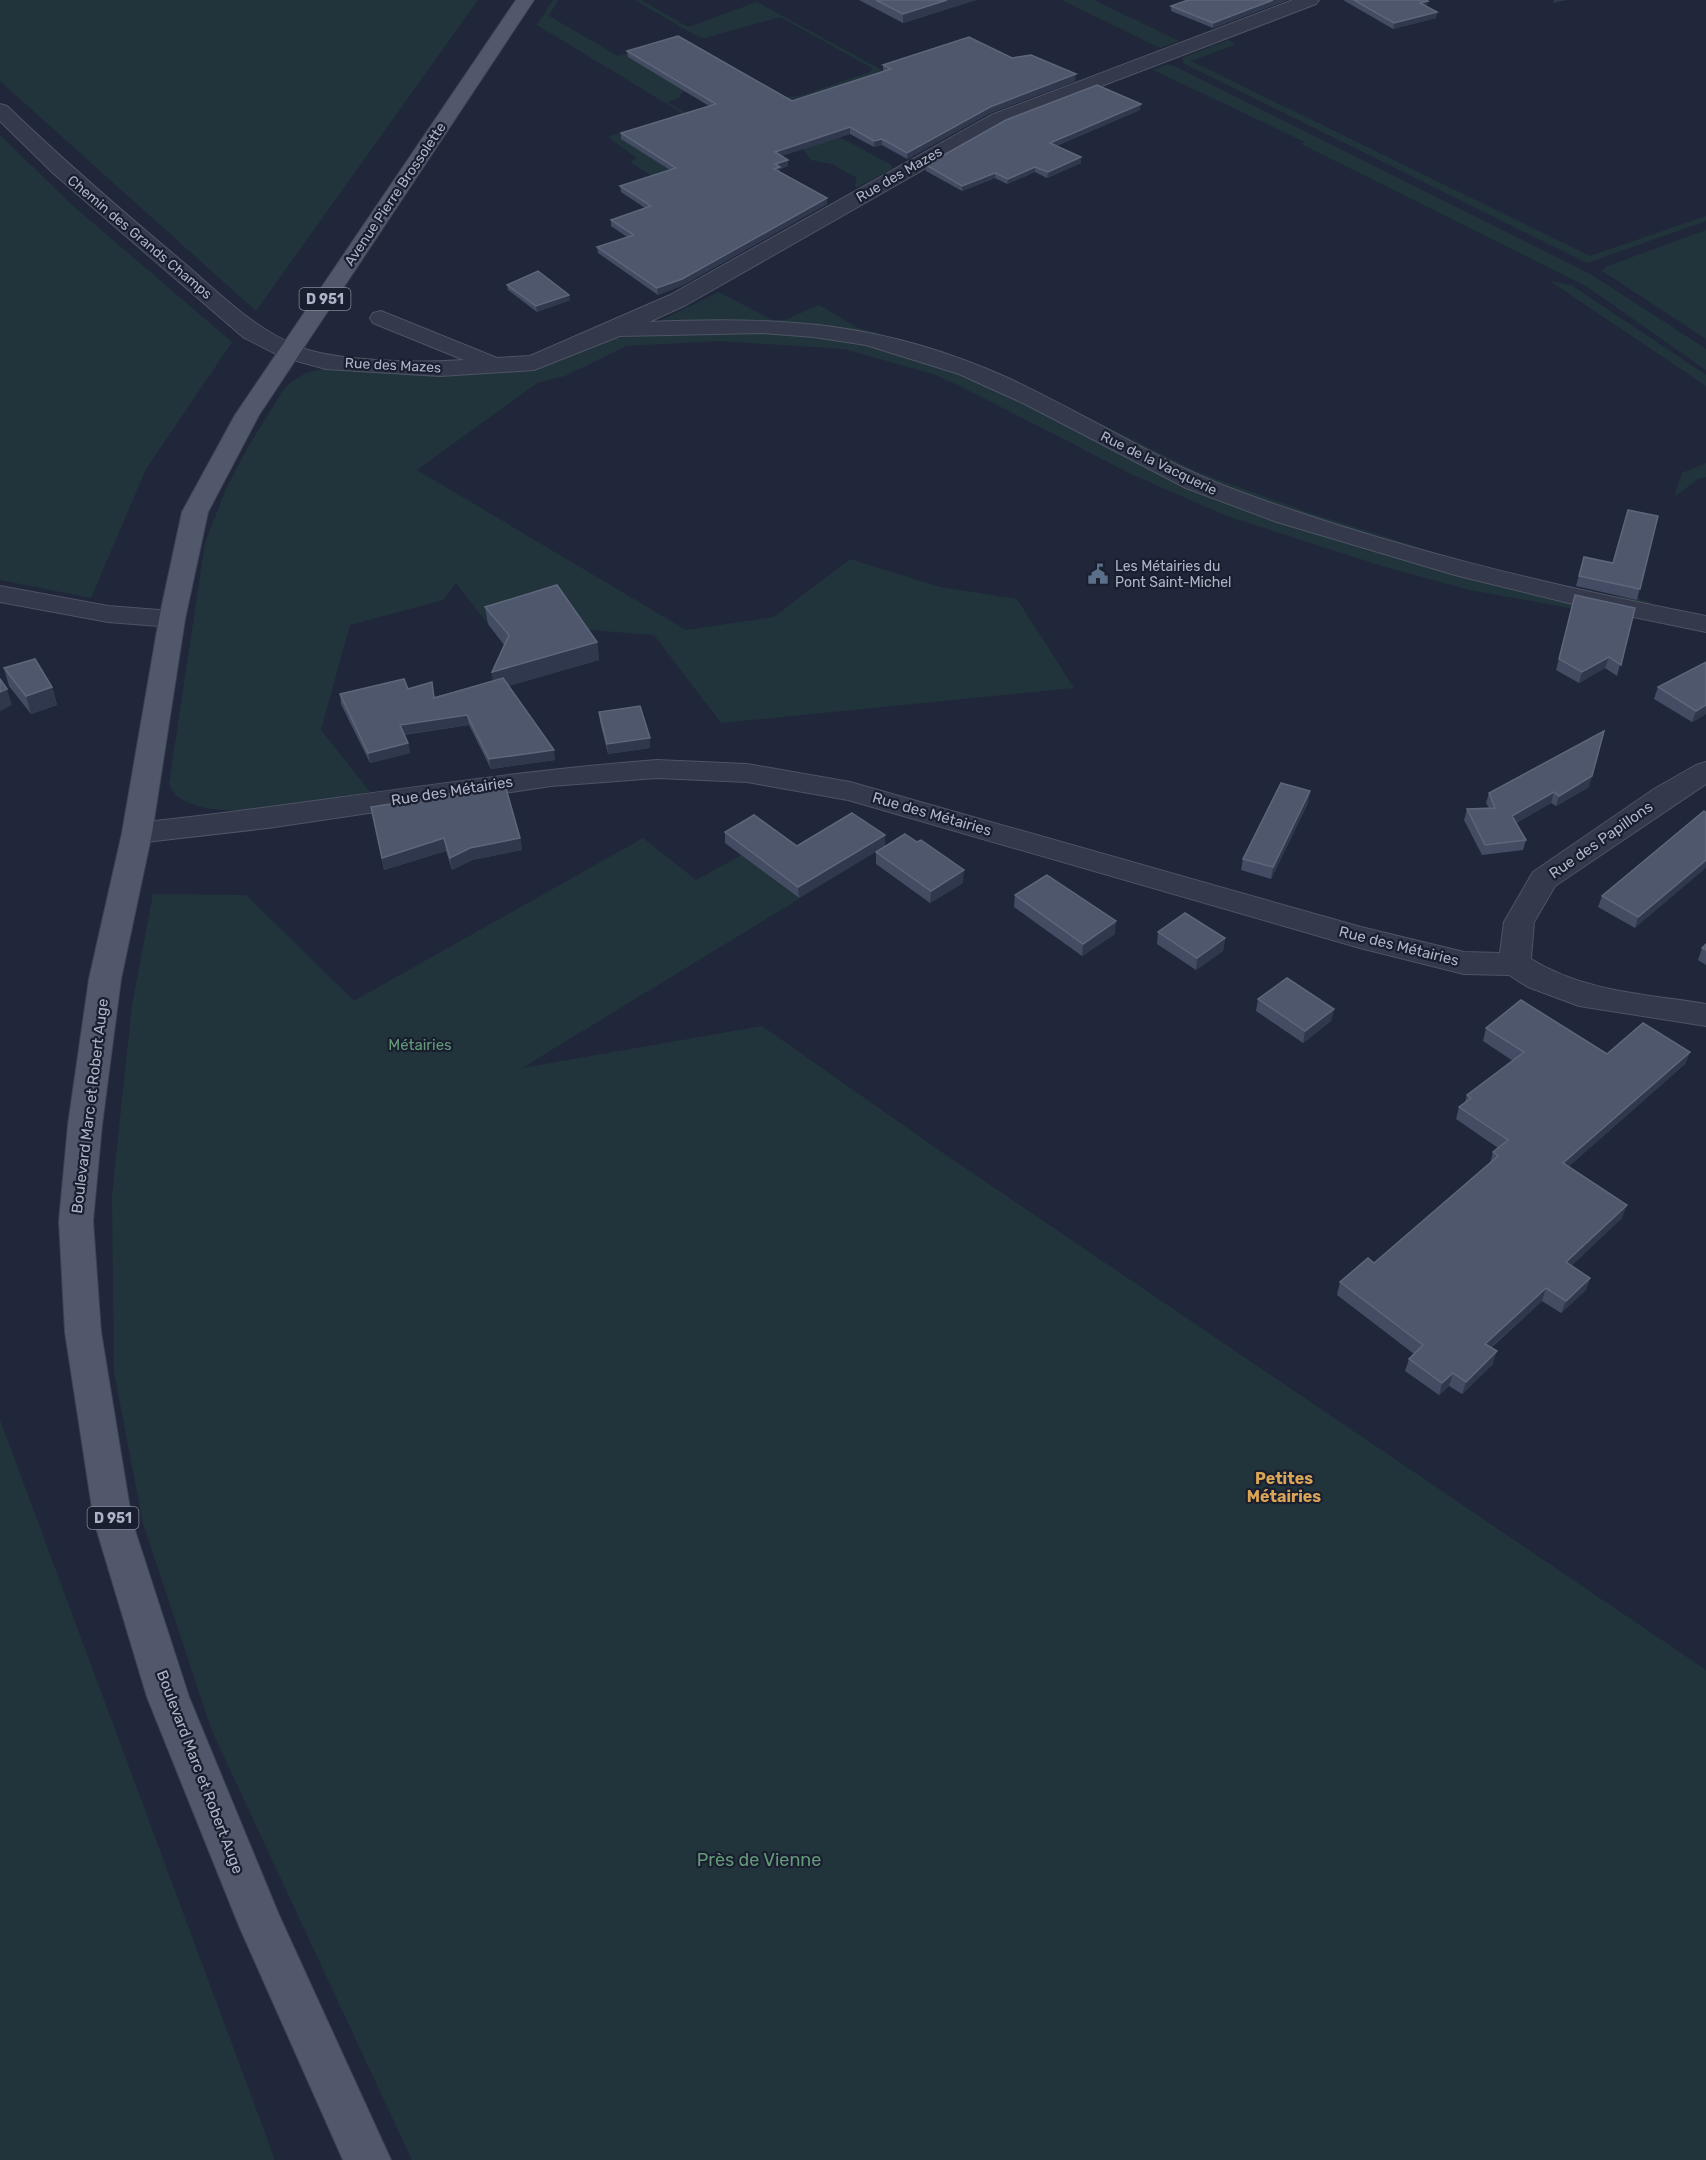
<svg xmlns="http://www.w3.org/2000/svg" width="1706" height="2160" font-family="Rubik,sans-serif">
	<rect width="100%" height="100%" fill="#20273a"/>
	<path fill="#22343b" d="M0,0H478L256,311L0,81Z
		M553,0H558L549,16L618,56L676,39L784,97L800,96L870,72L872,68L780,17L705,38L698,37L635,0H641L688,27L757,2L889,74L830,132L890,164L893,168L856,188L855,185L857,178L832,164L811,160L803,149L826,141L687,90L680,94L681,97L667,102L697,120L623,140L681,177L663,183L630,162L637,158L608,137L682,113L537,25Z
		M1062,0H1094L1179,41L1160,48Z
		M1228,40L1236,44L1191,61L1590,256L1706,216V221L1587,263L1183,63L1182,58Z
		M1166,65H1172L1592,275L1706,349V370L1586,286L1301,144L1305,142L1153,70Z
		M0,135L72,205L232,342L146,469L91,598L0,580Z
		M1706,230V339L1601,270L1607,268L1605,267Z
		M1550,281L1571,285L1706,375V386Z
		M719,292L772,320H785L819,305L858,328L943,351L1013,380L1197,472L1307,512L1449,557L1541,581L1607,595L1637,598L1653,603L1640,607L1497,576L1209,484L1112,437L867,336L651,325Z
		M688,330L836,336L946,365L1168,474L1510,586L1619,617L1470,590L1385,567L1227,516L1133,475L960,386L933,374L844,349L719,341L626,346L565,376L537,383L417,470L686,630L774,617L850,559L940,587L1017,599L1074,688L721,723L654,635L577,629L558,603L488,624L456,583L443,600L350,625L321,730L370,792C321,799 222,826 180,798C175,795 172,789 169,784L205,543L225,491L248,447L282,392L291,382L306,373L322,369L428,375L507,371L544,366L611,339Z
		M1706,463V477L1698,479L1674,497L1682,473Z
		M643,838L696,880L742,855L799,899L522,1068L762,1026L940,1151L1706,1670V2160H412L212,1731L143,1523L114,1372L112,1195L132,1005L153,894L246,895L354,1001Z
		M0,1420L275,2160H0Z"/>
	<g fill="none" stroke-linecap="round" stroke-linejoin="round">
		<g stroke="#4e5465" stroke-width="2">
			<path id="street" d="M1293,0H1319L1316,4L1005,123L686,305L649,322C782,316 884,322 1008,378C1086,414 1157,461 1238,491C1390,547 1547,585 1706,616V632L1585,607L1455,575L1277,522L1186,488L1025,404L959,374L866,345L814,337L762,333L620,336L534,370L440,376L326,369L282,357L243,337L53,173L0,121V104L7,106C64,161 123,212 184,263C220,294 253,328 297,346C333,362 424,363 464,360L373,323L370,318L373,313L381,311L497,358L530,356L670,295L991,115Z
				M0,586L108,606L172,611L181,613L185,619L181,625L172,627L108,622L0,602Z
				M657,760L747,764L850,782L1361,927L1464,952L1500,953L1504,922L1533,872L1654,789L1696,765L1706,762V784L1555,886L1534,922L1531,959C1584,992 1646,994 1706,1004V1026L1579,1006L1528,987L1509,975L1464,974L1360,948L848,800L747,782L657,778L551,786L268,828L137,843L127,840L122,833L127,826L137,823C311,805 483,773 657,760Z"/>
		</g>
		<g stroke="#3d4254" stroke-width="2">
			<path id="primary" d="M516,0H534L259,415L208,512L185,619L152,833L121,979L102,1125L93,1221L101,1332L132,1521L189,1697L279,1915L391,2160H343L239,1926L147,1697L94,1521L65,1332L59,1221L68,1125L89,979L122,833L159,619L182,512L235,415Z"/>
		</g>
		<use href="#street" fill="#34394b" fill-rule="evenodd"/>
		<use href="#primary" fill="#51586b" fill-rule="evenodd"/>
	</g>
	<path fill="#434c63" d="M859,0H976L903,23Z
		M1287,0L1213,28L1171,11V6Z
		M1343,0H1426V6L1437,12L1436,18L1393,29Z
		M627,51L792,101L883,71V65L1012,58L1075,81L990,113L907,159L882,145L874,147L850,134L781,156L788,166L780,169V173L827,204L683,285L658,295L598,253L597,247L627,237L611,226V220L645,208L621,192L620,186L670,170L621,139V133L709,106L628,57Z
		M1140,110L1056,146L1081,163L1047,178L1035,172L1007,184L995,178L962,191L926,171V165Z
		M507,285L570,300L537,312L508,290Z
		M1658,516L1637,600L1576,586L1584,557L1613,563Z
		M1575,595L1635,608L1617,676L1605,668L1579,683L1556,670Z
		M485,607L597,642L599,660L508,686L555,760L491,769L469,725L404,735L408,743L410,753L370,763L341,704L340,694L408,689L434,697L493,681L492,672L504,645L488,624Z
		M4,668L52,687L57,705L31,714L9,686Z
		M1658,687L1706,714L1692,722L1654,699Z
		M599,712L650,748L608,754L600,722Z
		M1589,787L1556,806L1551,803L1516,823L1526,840L1523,850L1482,855L1464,820L1467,809L1489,808L1486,803L1489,793Z
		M1308,803L1271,879L1241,870L1243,859Z
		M371,807L520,838L522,850L472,860L452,870L446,851L384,870Z
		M1706,813L1635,928L1598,907L1602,896Z
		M725,832L797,846L885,835V846L799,898L725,843Z
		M876,852L963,883L930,903L876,864Z
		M1015,895L1115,934L1082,956L1014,907Z
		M1158,932L1225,938L1223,951L1196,970L1157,944Z
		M1706,944V965L1698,960L1702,948Z
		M1258,999L1334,1009L1331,1021L1303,1043L1256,1011Z
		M1486,1028L1607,1054L1690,1052L1685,1064L1568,1167L1622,1218L1571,1266L1590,1278L1586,1290L1561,1313L1542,1301L1491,1348L1493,1364L1462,1394L1449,1386L1439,1395L1405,1371L1409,1359L1414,1354L1337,1295L1340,1282L1374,1263L1490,1163L1493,1152L1498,1148L1456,1119L1459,1107L1465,1102L1467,1095L1513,1061L1483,1041Z"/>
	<path fill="#30384e" d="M947,0H976L903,23V14Z
		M1273,0H1287L1213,28V23Z
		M1554,0H1567L1553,3Z
		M1428,1L1427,6L1420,3Z
		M1437,12L1436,18L1393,29L1394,23Z
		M1076,74L1075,81L990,113L907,159V153L990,107Z
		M1141,104L1140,110L1050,148V143Z
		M850,127V134L775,158V152Z
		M882,139V145L874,147V141Z
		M1081,157V163L1047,178L1048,172Z
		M788,160V166L780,169V174L774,169L775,164Z
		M1035,167V172L1007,184L1008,179Z
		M995,173V178L962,191V186Z
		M827,198V204L683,285L658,295L657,288Z
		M569,295L570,300L537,312L536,306Z
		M597,642L599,660L495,690L492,672Z
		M1609,657L1605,668L1579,683L1582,672Z
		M52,687L57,705L31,714L26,696Z
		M7,689L12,705L0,711V692Z
		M1706,705V714L1692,722L1696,711Z
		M467,715L469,725L401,735L400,725Z
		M650,738V748L608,754L607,744Z
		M408,743L410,753L370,763L368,753Z
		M554,750L555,760L491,769L489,759Z
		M1592,776L1589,787L1556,806L1559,796Z
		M1310,791L1308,803L1271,879L1273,867Z
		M1554,792L1551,803L1510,826L1512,816Z
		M885,835V846L799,898L798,887Z
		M444,838L446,851L384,870L382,858Z
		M520,838L522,850L472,860L452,870L450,858L470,848Z
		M1706,860V868L1635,928L1638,917Z
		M964,870L963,883L930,903L931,891Z
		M1116,921L1115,934L1082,956L1083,944Z
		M1225,938L1223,951L1196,970L1197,958Z
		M1334,1009L1331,1021L1303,1043L1305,1031Z
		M1690,1052L1685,1064L1558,1176L1563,1163Z
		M1627,1205L1622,1218L1562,1275L1566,1262Z
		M1590,1278L1586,1290L1561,1313L1566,1301Z
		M1546,1288L1542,1301L1481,1356L1485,1344Z
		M1497,1351L1493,1364L1462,1394L1466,1382Z
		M1453,1373L1449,1386L1439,1395L1442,1383Z"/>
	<path fill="#4f576d" stroke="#5e667b" stroke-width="1.5" d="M876,0H947L903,14Z
		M1188,0H1273L1213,23L1171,6Z
		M1354,0H1426L1428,1L1420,3L1437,12L1394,23Z
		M678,36L792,101L891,69L883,65L969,37L1012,58L1031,55L1076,74L990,107L907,153L882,139L874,141L850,127L775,152L788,160L775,164L780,167L774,169L827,198L682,279L657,288L597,247L634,235L611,220L651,206L620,186L676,168L621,133L716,104L627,51Z
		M1097,85L1141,104L1050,143L1081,157L1048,172L1035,167L1008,179L995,173L962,186L926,165L1006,120Z
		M538,271L569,295L536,306L507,285Z
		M1628,510L1658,516L1640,589L1579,576L1584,557L1613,563Z
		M557,585L597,642L492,672L509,635L485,607Z
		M1575,595L1635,608L1621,665L1609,657L1582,672L1559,659Z
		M35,659L52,687L26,696L4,668Z
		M1706,662V705L1696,711L1658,687Z
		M503,678L554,750L489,759L467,715L400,725L408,743L368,753L340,694L404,679L408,689L432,682L434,698Z
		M0,679L7,689L0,692Z
		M640,706L650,738L607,744L599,712Z
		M1604,731L1592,776L1559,796L1554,792L1512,816L1526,840L1485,845L1467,809L1495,808L1489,793Z
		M1281,783L1310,791L1273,867L1243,859Z
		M505,785L520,838L470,848L450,858L444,838L382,858L371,807Z
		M1704,811L1706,813V860L1638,917L1602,896Z
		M852,813L885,835L798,887L725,832L754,815L797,846Z
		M905,834L917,842L921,840L964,870L931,891L876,852Z
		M1047,875L1116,921L1083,944L1015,895Z
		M1185,913L1225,938L1197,958L1158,932Z
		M1706,944V950L1702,948Z
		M1287,978L1334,1009L1305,1031L1258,999Z
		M1521,1000L1607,1054L1643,1023L1690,1052L1563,1163L1627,1205L1566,1262L1590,1278L1566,1301L1546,1288L1485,1344L1497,1351L1466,1382L1453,1373L1442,1383L1409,1359L1423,1345L1340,1282L1368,1258L1374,1263L1498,1156L1493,1152L1508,1140L1459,1107L1471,1098L1467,1095L1524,1052L1486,1028Z"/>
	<defs>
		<g id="civic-bare" transform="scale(1.62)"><path d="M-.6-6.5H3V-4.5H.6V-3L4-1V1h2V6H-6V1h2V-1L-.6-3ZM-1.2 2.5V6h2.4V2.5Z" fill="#5c6f8a" stroke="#191f2f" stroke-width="2.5" paint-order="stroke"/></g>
	</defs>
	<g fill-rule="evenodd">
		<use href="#civic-bare" x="1098" y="574"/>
	</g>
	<g text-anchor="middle" stroke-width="4.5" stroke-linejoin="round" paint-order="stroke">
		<g font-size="14" fill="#aeb4c7" stroke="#191f2f">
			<text transform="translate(899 174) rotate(-30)" y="5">Rue des Mazes</text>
			<text transform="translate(395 194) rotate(-56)" y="5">Avenue Pierre Brossolette</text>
			<text transform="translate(140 237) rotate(40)" y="5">Chemin des Grands Champs</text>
			<text transform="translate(393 365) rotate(3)" y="5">Rue des Mazes</text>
			<text transform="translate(1159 463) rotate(26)" y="5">Rue de la Vacquerie</text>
		</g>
		<g fill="#191f2f" stroke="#818799" stroke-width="1.5">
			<rect x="299.5" y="288" width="51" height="22" rx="4.5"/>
			<rect x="87.5" y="1507" width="51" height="22" rx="4.5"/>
		</g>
		<g font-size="14" font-weight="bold" fill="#aeb4c7">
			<text x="325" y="304">D 951</text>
			<text x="113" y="1523">D 951</text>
		</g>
		<g font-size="14" fill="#aeb4c7" stroke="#191f2f" text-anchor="start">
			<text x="1115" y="571">Les Métairies du<tspan x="1115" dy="16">Pont Saint-Michel</tspan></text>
		</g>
		<g font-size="15" fill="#aeb4c7" stroke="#191f2f">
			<text transform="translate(452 791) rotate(-9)" y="5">Rue des Métairies</text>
			<text transform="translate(932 814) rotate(16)" y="5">Rue des Métairies</text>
			<text transform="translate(1601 840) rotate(-35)" y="5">Rue des Papillons</text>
			<text transform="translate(1399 946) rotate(14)" y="5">Rue des Métairies</text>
			<text transform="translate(90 1106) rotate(-83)" y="5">Boulevard Marc et Robert Auge</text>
			<text transform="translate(200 1772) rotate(69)" y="5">Boulevard Marc et Robert Auge</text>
		</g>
		<g font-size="15" fill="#649979" stroke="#191f2f">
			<text x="420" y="1050">Métairies</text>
		</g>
		<g font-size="16" font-weight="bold" fill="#daa556" stroke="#191f2f">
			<text x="1284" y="1484">Petites<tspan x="1284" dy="18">Métairies</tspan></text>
		</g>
		<g font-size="18" fill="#649979" stroke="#191f2f">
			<text x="759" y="1866">Près de Vienne</text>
		</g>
	</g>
</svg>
